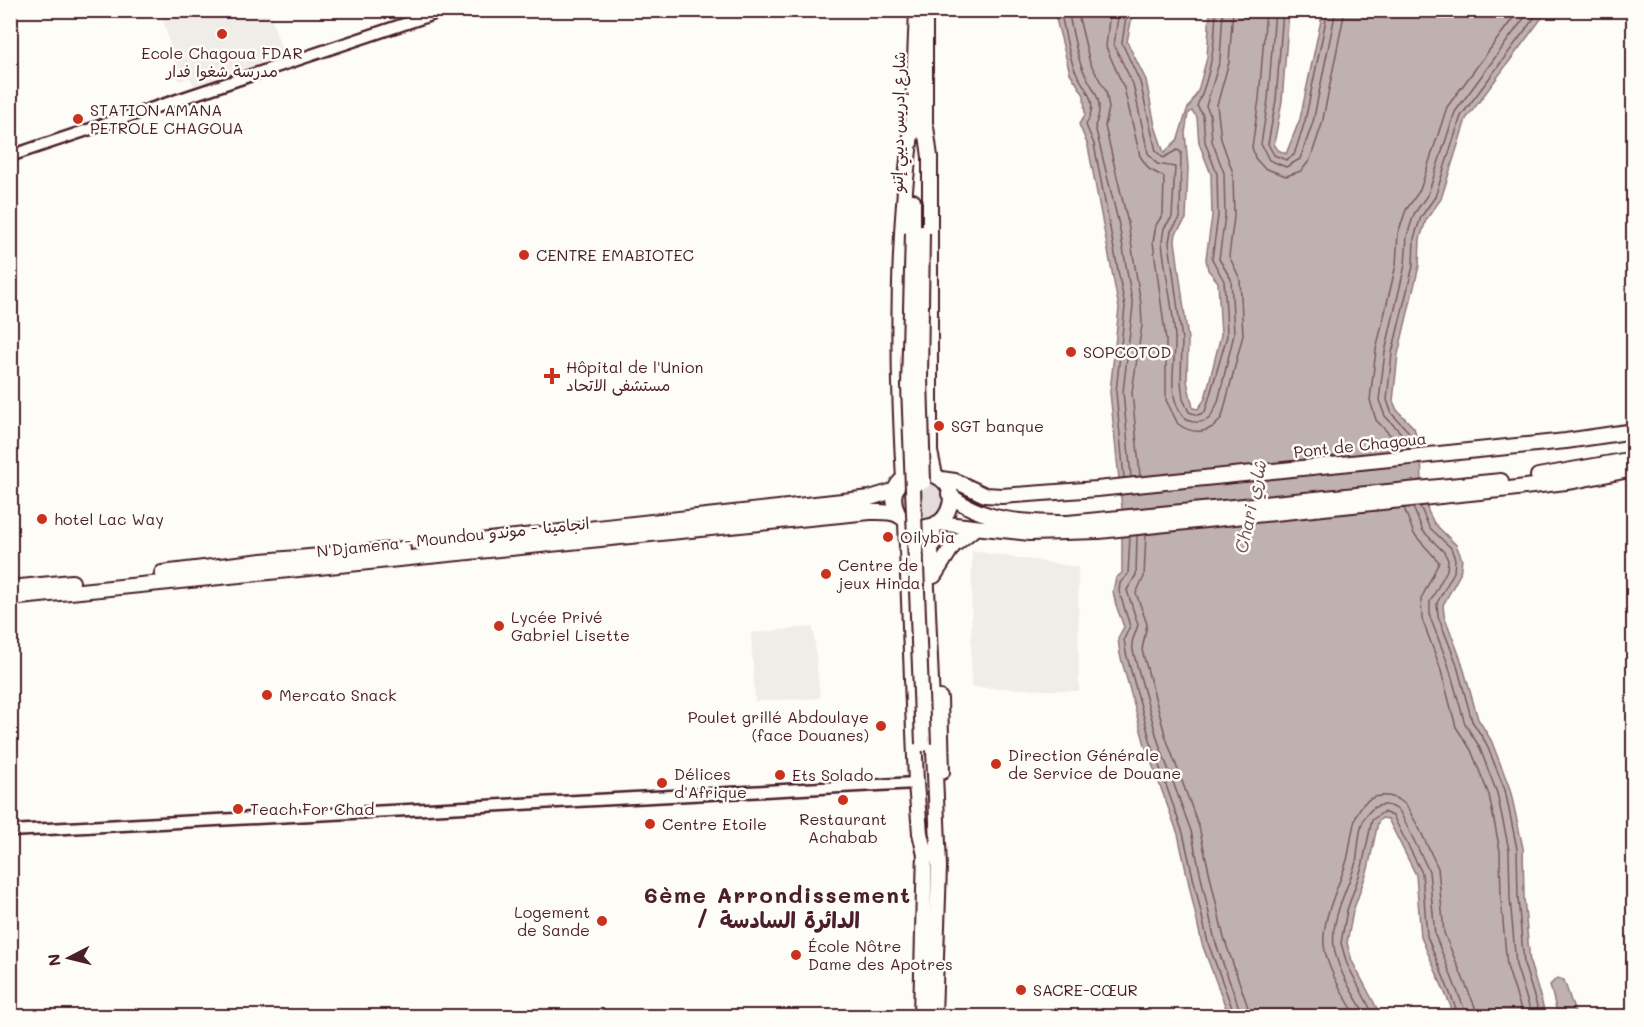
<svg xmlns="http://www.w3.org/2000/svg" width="1644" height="1027" font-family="Mali,'Playpen Sans Arabic',sans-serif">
	<rect width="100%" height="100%" fill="#fdfcf7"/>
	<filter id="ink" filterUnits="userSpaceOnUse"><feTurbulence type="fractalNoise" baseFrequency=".0167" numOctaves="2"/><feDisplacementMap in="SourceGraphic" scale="12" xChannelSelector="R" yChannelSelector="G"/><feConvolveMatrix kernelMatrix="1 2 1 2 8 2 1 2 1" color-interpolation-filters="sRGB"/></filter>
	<g filter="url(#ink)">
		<path fill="#f0ece8" d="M161,11H269L284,57L194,86L190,77L179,81Z
			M972,551L1078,567L1079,691L971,687Z
			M813,627L820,698L755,701L751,633Z"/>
		<path fill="#e3dcda" stroke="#967e82" stroke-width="1.5" d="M912,479L934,482C950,498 943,513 925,523L901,512L900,490Z"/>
		<path fill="#c0b1b1" stroke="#91777b" stroke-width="1.5" fill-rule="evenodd" d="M1054,11H1133L1127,42L1146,80L1155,126L1164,153L1178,139L1187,110L1198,91L1207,58L1210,11H1289L1282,101L1274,144L1278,150L1286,154L1300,119L1323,11H1547L1466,119L1441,199L1426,220L1420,239L1419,266L1398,354L1393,401L1397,410L1414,428L1421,451L1422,487L1428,511L1434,523L1456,545L1462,559L1460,574L1443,605L1444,615L1461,660L1478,719L1491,740L1510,789L1523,848L1524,898L1530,963L1546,1016H1455L1421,937L1416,875L1388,819L1382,818L1378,822L1368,869L1353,911L1347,943L1352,961L1381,1016H1229L1202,944L1178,834L1145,745L1120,654L1118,638L1124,627L1116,605L1113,591L1116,578L1122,573V508L1110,392L1119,308L1088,146L1079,124L1085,115L1084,95L1070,73ZM1192,111L1197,117L1199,143L1211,174L1212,216L1206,259L1208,270L1218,282L1221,335L1205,399L1198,409L1193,408L1187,381L1188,340L1175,241L1176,233L1186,219L1188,167L1185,133L1188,114Z
			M1557,978L1564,980L1576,1016H1558L1550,985Z"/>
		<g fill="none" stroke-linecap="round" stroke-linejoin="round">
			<path stroke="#795961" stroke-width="1.5" d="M1060,10C1065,29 1067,52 1075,70C1085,92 1100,99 1086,125L1094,144L1125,307L1116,392L1124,478
				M1068,10C1072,28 1075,48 1081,65C1090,89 1107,97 1095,126L1119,225L1133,306L1123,392L1131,477
				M1077,10L1090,63L1106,91L1109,108L1105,126L1128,223L1141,304L1142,325L1132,392L1140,476
				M1110,10L1106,47L1124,88L1140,156L1149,169L1164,177L1163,214L1156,225L1153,242L1166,340V400L1178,424C1193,435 1212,434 1222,417L1243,335L1240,279L1229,256L1234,217L1233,173L1221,139L1217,105L1229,62L1233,10
				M1119,10L1114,45L1133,84L1148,153L1157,164L1175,167L1172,217L1164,228L1162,242C1165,274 1173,305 1175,338C1176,362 1166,393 1182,415C1188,424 1202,424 1210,418L1218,402L1234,334L1231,279L1219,259L1225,216L1224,173L1212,141L1210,114L1206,106L1220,60L1223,10
				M1127,10L1122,43L1140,82L1156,151L1163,158L1177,150L1181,152L1180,218L1171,231L1169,242L1182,340L1181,382L1183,399L1189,412L1198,415L1205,412L1227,336L1226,310L1224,281L1212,259L1218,216L1217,174L1205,142L1203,115L1197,106C1211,75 1215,44 1216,10
				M1266,10L1259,99L1252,147L1255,158L1264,168L1286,176L1301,171L1310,160L1322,124L1345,10
				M1275,10L1268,100L1261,144L1269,160L1286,167L1300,159L1313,122L1336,10
				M1283,10L1276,100L1268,144L1274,155L1286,160L1294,155L1305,121L1328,10
				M1414,448L1408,431L1392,414L1387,400L1392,353L1413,266L1414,238L1421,217L1435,197L1461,116L1540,10
				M1407,449L1402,434L1385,416L1379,400L1385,352L1405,265L1407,236L1414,214L1428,194L1455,112L1530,10
				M1397,450L1394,439L1376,420L1370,400L1376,350L1396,265L1398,233L1406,210L1420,190L1447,107L1519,10
				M1420,506L1429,527L1451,548L1455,559L1454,572L1437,603L1438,616L1456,662L1472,721L1486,743L1505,790L1517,849L1518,898L1524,964L1540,1016
				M1413,507L1423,531L1444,552L1448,560L1447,570L1430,602V617L1448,664L1465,724L1479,746L1497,793L1509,850L1510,898L1516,965L1532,1016
				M1404,508L1414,534L1439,562L1421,599L1422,619L1440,667L1456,727L1471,750L1489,795L1500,851L1501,899L1507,966L1523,1016
				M1146,534L1144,577L1136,593L1147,624L1142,650L1166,738L1199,827L1224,938L1251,1016
				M1137,535L1136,575L1127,590L1138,625L1132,642L1133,651L1158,741L1191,831L1215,941L1242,1016
				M1130,536L1128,574L1120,583L1119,591L1130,626L1124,639L1126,653L1151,743L1183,833L1208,943L1235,1016
				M1356,1016C1344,995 1327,970 1324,945C1322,916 1339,887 1347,860C1353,839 1350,798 1381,796C1390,795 1399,799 1406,805L1419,828L1438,868L1444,933L1475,1007L1476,1016
				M1366,1016C1354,994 1337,971 1334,946C1330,919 1349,886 1356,862C1359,848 1358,824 1368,813C1376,803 1390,802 1400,812L1429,871L1435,935L1467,1016
				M1374,1016L1347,964L1341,943L1347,910L1362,867L1372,820L1383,812L1393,816L1422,873L1427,936L1459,1016"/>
			<g stroke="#4a1f2b" stroke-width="15">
				<path id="minor" d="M10,156L446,10
					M10,831L916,783"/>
			</g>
			<g stroke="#4a1f2b" stroke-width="18">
				<path id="major" d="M926,127L930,157V452L935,475
					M912,134L917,10
					M925,135V10
					M913,201V233
					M1538,476L1634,459
					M904,479C897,362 896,243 912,126
					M941,479L955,481L985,495L1002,496L1097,489L1566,441L1634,431
					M949,494C982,522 1026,523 1068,523L1501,481
					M906,523L916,783L920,833L925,855
					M937,523L1030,533L1099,531L1509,489L1574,481L1634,469
					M425,547L870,498L896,490
					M926,565L939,867L934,1016
					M162,573L262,561L403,549
					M933,574L931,552L934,525
					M934,576L953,546L975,528
					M10,588L72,582
					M10,598L870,512C879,512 890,511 898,515C908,521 913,530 926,527C936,526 944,520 948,511C969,462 872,458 899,516
					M940,698L942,772
					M921,1016L925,848"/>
			</g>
			<use href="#minor" stroke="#fdfcf7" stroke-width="10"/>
			<use href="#major" stroke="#fdfcf7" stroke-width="14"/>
			<g stroke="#4a1f2b" stroke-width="18" stroke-linecap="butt">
				<path id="major-bridge" d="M913,233L909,386L923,744
					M922,233L920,378L923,482"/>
			</g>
			<use href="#major-bridge" stroke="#fdfcf7" stroke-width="14"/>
		</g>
	</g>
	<g fill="#c8321e" stroke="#fdfcf7" stroke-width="2">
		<circle cx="222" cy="34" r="6"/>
		<circle cx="78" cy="119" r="6"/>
		<circle cx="524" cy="255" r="6"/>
		<circle cx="1071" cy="352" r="6"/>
		<path d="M549 367h6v6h6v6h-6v6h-6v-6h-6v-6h6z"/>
		<circle cx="939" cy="426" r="6"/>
		<circle cx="42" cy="519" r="6"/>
		<circle cx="888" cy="537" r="6"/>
		<circle cx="826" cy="574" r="6"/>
		<circle cx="499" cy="626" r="6"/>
		<circle cx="267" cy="695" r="6"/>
		<circle cx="881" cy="726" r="6"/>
		<circle cx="996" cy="764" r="6"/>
		<circle cx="780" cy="775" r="6"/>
		<circle cx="662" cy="783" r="6"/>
		<circle cx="843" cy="800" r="6"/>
		<circle cx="238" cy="809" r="6"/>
		<circle cx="650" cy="824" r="6"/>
		<circle cx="602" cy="921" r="6"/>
		<circle cx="796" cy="955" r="6"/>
		<circle cx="1021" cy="990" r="6"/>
	</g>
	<g text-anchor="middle" stroke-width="5" stroke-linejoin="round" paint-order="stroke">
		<g font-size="16" fill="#4a1f2b" stroke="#fdfcf7" text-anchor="start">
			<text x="222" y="59" text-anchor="middle">Ecole Chagoua FDAR<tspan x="222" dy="18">مدرسة شغوا فدار</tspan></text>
			<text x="90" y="116">STATION AMANA<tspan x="90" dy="18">PETROLE CHAGOUA</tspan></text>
			<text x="536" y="261">CENTRE EMABIOTEC</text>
			<text x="1083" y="358">SOPCOTOD</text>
			<text x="566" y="373">Hôpital de l'Union<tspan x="566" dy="18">مستشفى الاتحاد</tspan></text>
			<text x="951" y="432">SGT banque</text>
			<text x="54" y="525">hotel Lac Way</text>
			<text x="900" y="543">Oilybia</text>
			<text x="838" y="571">Centre de<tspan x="838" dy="18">jeux Hinda</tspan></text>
			<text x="511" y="623">Lycée Privé<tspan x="511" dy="18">Gabriel Lisette</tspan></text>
			<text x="279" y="701">Mercato Snack</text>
			<text x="869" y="723" text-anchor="end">Poulet grillé Abdoulaye<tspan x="869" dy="18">(face Douanes)</tspan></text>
			<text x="1008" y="761">Direction Générale<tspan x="1008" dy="18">de Service de Douane</tspan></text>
			<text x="674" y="780">Délices<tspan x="674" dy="18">d'Afrique</tspan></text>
			<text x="792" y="781">Ets Solado</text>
			<text x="250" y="815">Teach For Chad</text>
			<text x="843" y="825" text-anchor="middle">Restaurant<tspan x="843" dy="18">Achabab</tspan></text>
			<text x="662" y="830">Centre Etoile</text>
			<text x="590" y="918" text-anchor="end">Logement<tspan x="590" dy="18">de Sande</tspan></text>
			<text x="808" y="952">École Nôtre<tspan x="808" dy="18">Dame des Apotres</tspan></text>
			<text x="1033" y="996">SACRE-CŒUR</text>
		</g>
		<g font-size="16" fill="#4a1f2b" stroke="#fdfcf7">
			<text transform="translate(898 122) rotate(-89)" y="6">شارع إدريس ديبي إتنو</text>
			<text transform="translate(1360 445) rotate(-6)" y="6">Pont de Chagoua</text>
			<text transform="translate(453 537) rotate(-6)" y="6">N'Djamena - Moundou انجامينا - موندو</text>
		</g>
		<g font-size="18" font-style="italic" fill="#73525a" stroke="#fdfcf7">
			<text transform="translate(1251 507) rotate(-78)" y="6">Chari شاري</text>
		</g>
		<g font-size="22" font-weight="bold" letter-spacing="1.5" fill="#4a1f2b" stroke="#fdfcf7">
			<text x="778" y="903">6ème Arrondissement<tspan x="778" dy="25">/ الدائرة السادسة</tspan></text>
		</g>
	</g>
	<rect width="1644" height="1027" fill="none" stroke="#fdfcf7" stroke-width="36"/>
	<rect x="18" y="18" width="1608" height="991" fill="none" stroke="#4a1f2b" stroke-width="2" filter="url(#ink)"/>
	<g transform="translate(69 958) rotate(263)" stroke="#fdfcf7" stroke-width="4.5" paint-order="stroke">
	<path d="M0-4.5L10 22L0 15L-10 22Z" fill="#4a1f2b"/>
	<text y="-9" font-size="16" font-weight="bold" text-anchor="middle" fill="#4a1f2b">N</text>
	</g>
</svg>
